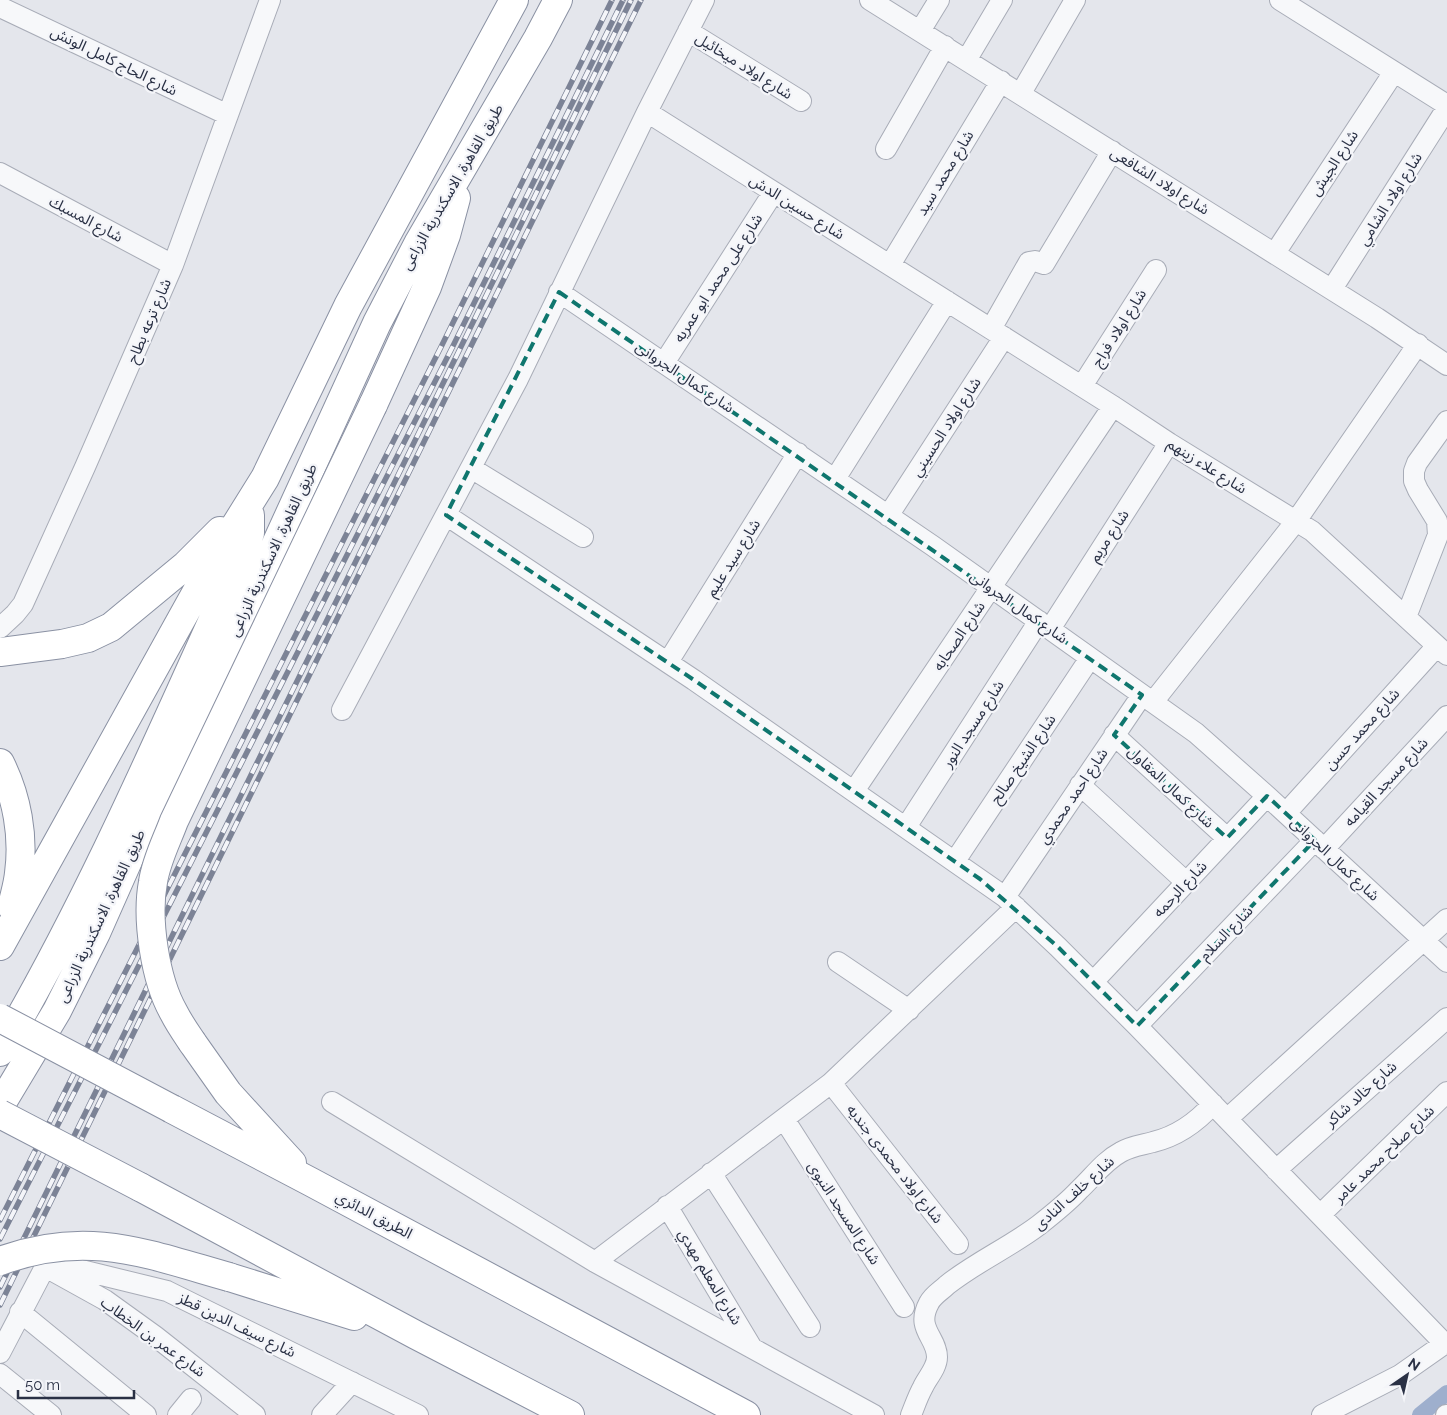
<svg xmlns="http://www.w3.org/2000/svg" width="1447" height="1415" font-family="Raleway,'Noto Sans Arabic',sans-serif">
	<rect width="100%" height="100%" fill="#e4e6ec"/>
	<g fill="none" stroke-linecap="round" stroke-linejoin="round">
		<path stroke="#9eafcd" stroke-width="16" d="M1420,1415L1447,1393"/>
		<g stroke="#a8acb7" stroke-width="22">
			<path id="minor" d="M870,0L1377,318L1447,365
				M1280,0L1447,105
				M0,7L228,115
				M688,31L801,101
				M920,31L939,0
				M967,59L1002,0
				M1021,93L1075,0
				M647,112L1113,406L1169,443L1312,531L1447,655
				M886,149L945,46
				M0,173L173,265
				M1275,253L1394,72
				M890,265L1001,81
				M1332,289L1447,108
				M559,292L933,546L1196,733L1267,796L1447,962
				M991,329L1029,262L1035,261L1044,264L1112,151
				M664,363L773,193
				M1082,386L1156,270
				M471,468L583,537
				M835,479L947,301
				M446,515L694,680L1005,897L1058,947L1137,1026L1445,1344
				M888,516L1004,337
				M1406,617L1438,535L1437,521L1418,490L1414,481V471L1417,463L1447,421
				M0,628L15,614L23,604L85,467L173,265L270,0
				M1050,629L1169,443
				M668,662L798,453
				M1153,702L1296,521L1418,344
				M342,710L518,379L647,112L704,0
				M1114,735L1227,838
				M1080,785L1186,882
				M854,791L1113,406
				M1286,813L1437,646
				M906,827L1039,621
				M1324,849L1447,716
				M955,861L1090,658
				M1005,897L1142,695
				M838,962L909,1010
				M1093,982L1267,796
				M1137,1026L1315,840
				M831,1083L958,1244
				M332,1102L595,1262L874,1415
				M784,1119L904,1307
				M1227,1119L1447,919
				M1276,1170L1447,1018
				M711,1173L810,1327
				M667,1206L752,1348
				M1320,1215L1447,1092
				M595,1262L831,1083L1016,907
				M45,1267L73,1268L167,1291L418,1415
				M49,1269L105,1300L155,1336L255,1415
				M20,1312L146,1415
				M0,1353L45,1267
				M0,1374L51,1415
				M178,1415L191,1399
				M322,1415L352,1382
				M911,1415C915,1405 918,1396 923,1387C927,1378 937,1368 937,1357C937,1337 915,1329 929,1303C933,1295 941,1291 947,1285C976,1262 1010,1247 1039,1225C1053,1214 1067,1203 1079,1190C1093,1177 1104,1161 1121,1152C1131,1146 1142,1145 1153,1142C1178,1136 1196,1123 1213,1104
				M1322,1415L1400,1375L1447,1342
				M1446,1415H1447"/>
		</g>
		<g stroke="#8a91a3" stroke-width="30">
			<path id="highway" d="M373,405L427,287L446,235L456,198
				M0,652L62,644L88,638L111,627L186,565L220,531
				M0,763C17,797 24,836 19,873C18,885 14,896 12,907
				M0,946L217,555L265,478L348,306L514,0
				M192,1042L228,1093L292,1163
				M0,1052C92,896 164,727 239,562L250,533V515
				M0,1106L57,1011L96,933L154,802L228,649L377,323L419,242L538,38L558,0
				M172,1109L311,1182L746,1415
				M140,1187L416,1335L570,1415
				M229,1277L354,1316"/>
		</g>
		<use href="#minor" stroke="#f7f8fa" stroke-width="20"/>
		<use href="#highway" stroke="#fff" stroke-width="28"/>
		<g stroke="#7c8396" stroke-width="5.5">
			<path id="rail" d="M0,1220L442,345L612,0
				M0,1239L451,350L623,0
				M0,1287L631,0
				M0,1305L641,0"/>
		</g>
		<use href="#rail" stroke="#f4f5f9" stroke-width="4" stroke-dasharray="11" stroke-linecap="butt"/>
		<g stroke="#8a91a3" stroke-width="30" stroke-linecap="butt">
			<path id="highway-bridge" d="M0,1018L172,1109
				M192,1042C186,1033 179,1023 174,1013C155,980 146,919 153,882C156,861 167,840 174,821L373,405
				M0,1114L140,1187
				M0,1261C87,1229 144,1253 229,1277"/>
		</g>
		<use href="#highway-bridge" stroke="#fff" stroke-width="28"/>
	</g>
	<path fill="none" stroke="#0f766e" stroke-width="4" stroke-dasharray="10 6" stroke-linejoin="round" d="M559,292L1142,695L1114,735L1227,838L1267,796L1315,840L1137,1026L1058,947L980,879L694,680L446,515Z"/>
	<g text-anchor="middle" stroke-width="4.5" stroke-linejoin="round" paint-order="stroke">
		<g font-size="15" fill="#2a3145" stroke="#f4f5f9">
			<text transform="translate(114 61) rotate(26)" y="5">شارع الحاج كامل الونش</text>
			<text transform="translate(744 66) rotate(32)" y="5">شارع اولاد ميخائيل</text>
			<text transform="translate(1334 163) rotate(-57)" y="5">شارع الجيش</text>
			<text transform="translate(945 173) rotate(-59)" y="5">شارع محمد سيد</text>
			<text transform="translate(1160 181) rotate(32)" y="5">شارع اولاد الشافعى</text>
			<text transform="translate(452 187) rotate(-60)" y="5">طريق القاهرة, الاسكندرية الزراعى</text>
			<text transform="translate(1390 199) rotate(-58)" y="5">شارع اولاد الشامي</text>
			<text transform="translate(797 207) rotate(32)" y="5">شارع حسين الدش</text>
			<text transform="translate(86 219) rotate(28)" y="5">شارع المسبك</text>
			<text transform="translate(718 278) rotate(-57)" y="5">شارع على محمد ابو عمريه</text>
			<text transform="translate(149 321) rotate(-67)" y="5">شارع ترعه بطاح</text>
			<text transform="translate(1119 328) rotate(-58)" y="5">شارع اولاد فراج</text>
			<text transform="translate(685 377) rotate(34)" y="5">شارع كمال الجروانى</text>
			<text transform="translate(946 427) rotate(-57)" y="5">شارع اولاد الحسيني</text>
			<text transform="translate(1207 466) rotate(32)" y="5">شارع علاء زينهم</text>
			<text transform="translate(1109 536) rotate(-57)" y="5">شارع مريم</text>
			<text transform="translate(273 550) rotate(-65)" y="5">طريق القاهرة, الاسكندرية الزراعى</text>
			<text transform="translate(733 558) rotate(-58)" y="5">شارع سيد عليم</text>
			<text transform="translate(1019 607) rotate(35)" y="5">شارع كمال الجروانى</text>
			<text transform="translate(959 636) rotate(-56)" y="5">شارع الصحابه</text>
			<text transform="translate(973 724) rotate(-57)" y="5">شارع مسجد النور</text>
			<text transform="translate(1362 729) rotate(-48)" y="5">شارع محمد حسن</text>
			<text transform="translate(1023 759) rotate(-56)" y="5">شارع الشيخ صالح</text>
			<text transform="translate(1386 782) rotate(-47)" y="5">شارع مسجد القيامه</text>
			<text transform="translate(1171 787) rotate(43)" y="5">شارع كمال المقاول</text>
			<text transform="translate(1073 796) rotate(-56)" y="5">شارع احمد محمدي</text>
			<text transform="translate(1335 859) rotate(43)" y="5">شارع كمال الجروانى</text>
			<text transform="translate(1180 889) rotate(-47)" y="5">شارع الرحمه</text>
			<text transform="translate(101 916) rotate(-65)" y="5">طريق القاهرة, الاسكندرية الزراعى</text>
			<text transform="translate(1226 933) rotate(-46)" y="5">شارع السلام</text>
			<text transform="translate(1361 1094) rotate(-42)" y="5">شارع خالد شاكر</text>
			<text transform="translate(1384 1154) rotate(-44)" y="5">شارع صلاح محمد عامر</text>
			<text transform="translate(895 1164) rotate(52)" y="5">شارع اولاد محمدى جنديه</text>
			<text transform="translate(1074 1193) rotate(-42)" y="5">شارع خلف النادى</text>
			<text transform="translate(844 1213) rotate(57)" y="5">شارع المسجد النبوى</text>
			<text transform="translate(374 1215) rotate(28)" y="5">الطريق الدائري</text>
			<text transform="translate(710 1277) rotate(59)" y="5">شارع المعلم مهدي</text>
			<text transform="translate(237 1325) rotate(26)" y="5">شارع سيف الدين قطز</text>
			<text transform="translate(153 1337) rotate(36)" y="5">شارع عمر بن الخطاب</text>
		</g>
	</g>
	<g transform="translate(1407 1375) rotate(34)" stroke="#f4f5f9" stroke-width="4" paint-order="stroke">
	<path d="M0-4L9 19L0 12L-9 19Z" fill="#2a3145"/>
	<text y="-8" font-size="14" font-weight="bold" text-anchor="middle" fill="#2a3145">N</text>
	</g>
	<path d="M18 1390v8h116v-8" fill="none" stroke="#2a3145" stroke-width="2.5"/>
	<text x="25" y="1390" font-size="15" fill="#2a3145" stroke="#f4f5f9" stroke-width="4" paint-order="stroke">50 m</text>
</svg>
